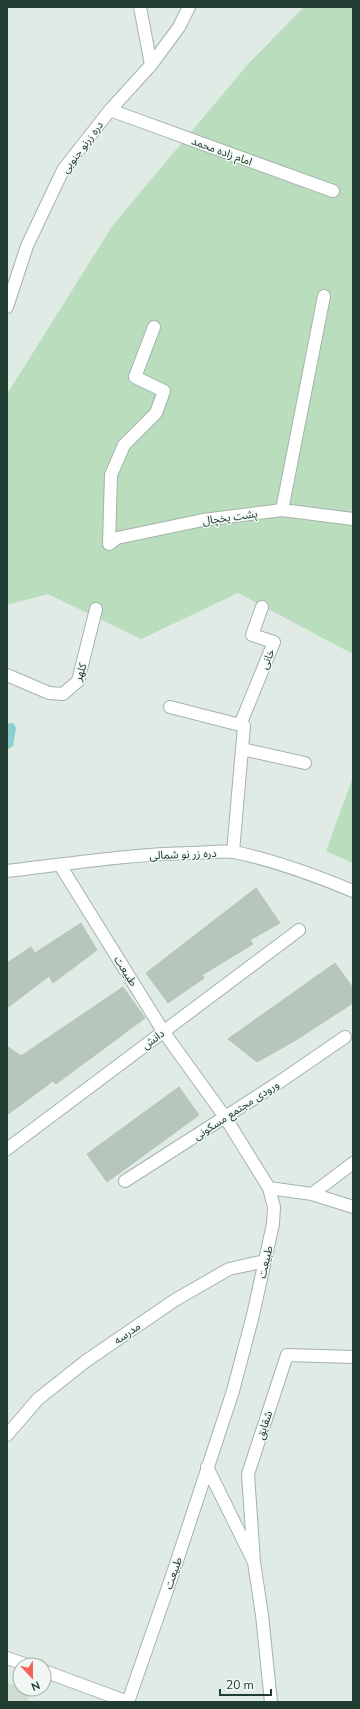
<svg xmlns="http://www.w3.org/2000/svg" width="360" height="1709" font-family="'Nunito Sans','Noto Sans Arabic',sans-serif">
	<rect width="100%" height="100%" fill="#e1ebe5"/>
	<path fill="#cfdbd3" d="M7,1683L20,1687V1689L31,1691L27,1702H7Z"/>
	<path fill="#b9ddbd" d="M304,7H353V654L238,593L141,639L48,594L7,605V394L113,225L249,63Z
		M353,777V863L326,851Z"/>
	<path fill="#88d1d0" d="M11,723L14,724L16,728L13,746L7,750V724Z"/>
	<path fill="#b6c6bd" stroke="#b3c5ba" d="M256,888L280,923L250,940L253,944L202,975L204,978L168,1003L146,973Z
		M81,923L97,950L53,983L49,976L7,1008V963L31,947L35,953Z
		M335,963L353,988V1003L296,1040L257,1062L228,1039Z
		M123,987L145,1018L56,1084L53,1081L7,1115V1046L21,1056Z
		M179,1087L199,1115L107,1182L87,1154Z"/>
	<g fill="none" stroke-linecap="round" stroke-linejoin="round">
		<g stroke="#a4b3ab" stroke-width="14">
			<path id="minor" d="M140,7L151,65
				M110,110L333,191
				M7,307L27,246L63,170L110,110L151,65L179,27L189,7
				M282,510L324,296
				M109,544L111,475L124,445L156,413L164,391L135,377L154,327
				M109,544L117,538L203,520L282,510L353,519
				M7,675L49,693L63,694L78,681L96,609
				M170,707L244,726L233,852
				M240,725L274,642L252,635L262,607
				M242,749L305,763
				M60,865L163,1031L225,1117L269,1188L274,1207L273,1224L253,1315L233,1391L173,1573L128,1702
				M7,871C68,864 130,854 192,853C205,853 221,850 234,852C273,860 317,876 353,891
				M7,1149L299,930
				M125,1181L278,1083L345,1037
				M269,1188L312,1194L353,1207
				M312,1194L353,1163
				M7,1435L38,1399L86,1361L175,1300L229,1269L265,1261
				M207,1467L254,1562L262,1615L271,1702
				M254,1562L248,1474L287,1355L353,1357
				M7,1658L27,1665
				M44,1671L128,1702"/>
		</g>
		<use href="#minor" stroke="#fff" stroke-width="12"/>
	</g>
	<g text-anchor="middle" stroke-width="3" stroke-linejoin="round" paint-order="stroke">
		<g font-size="11" fill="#213c30" stroke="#f1f8f3">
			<text transform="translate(82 147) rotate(-53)" y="4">دره زرنو جنوبی</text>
			<text transform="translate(222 151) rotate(20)" y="4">امام زاده محمد</text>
			<text transform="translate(230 517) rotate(-8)" y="4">پشت یخچال</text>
			<text transform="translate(267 659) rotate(-67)" y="4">خانی</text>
			<text transform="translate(80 672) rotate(-72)" y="4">کلهر</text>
			<text transform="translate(183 854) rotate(-2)" y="4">دره زر نو شمالی</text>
			<text transform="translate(126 971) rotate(58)" y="4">طبیعت</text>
			<text transform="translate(153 1039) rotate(-37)" y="4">دانش</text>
			<text transform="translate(236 1110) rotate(-33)" y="4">ورودی مجتمع مسکونی</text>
			<text transform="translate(265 1262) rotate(-77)" y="4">طبیعت</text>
			<text transform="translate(127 1333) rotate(-35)" y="4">مدرسه</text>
			<text transform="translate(264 1425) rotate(-72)" y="4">شقایق</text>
			<text transform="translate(173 1573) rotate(-71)" y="4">طبیعت</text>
		</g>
	</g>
	<rect width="360" height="1709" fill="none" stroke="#213c30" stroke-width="16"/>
	<g transform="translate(32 1677) rotate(158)"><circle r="19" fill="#f1f8f3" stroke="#9eada5"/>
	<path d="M0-3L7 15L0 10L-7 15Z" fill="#f26358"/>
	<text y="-6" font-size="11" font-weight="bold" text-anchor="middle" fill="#213c30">N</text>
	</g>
	<path d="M220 1689v6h51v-6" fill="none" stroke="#213c30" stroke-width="2"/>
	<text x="226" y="1689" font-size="12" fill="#213c30" stroke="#f1f8f3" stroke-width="3" paint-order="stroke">20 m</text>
</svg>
